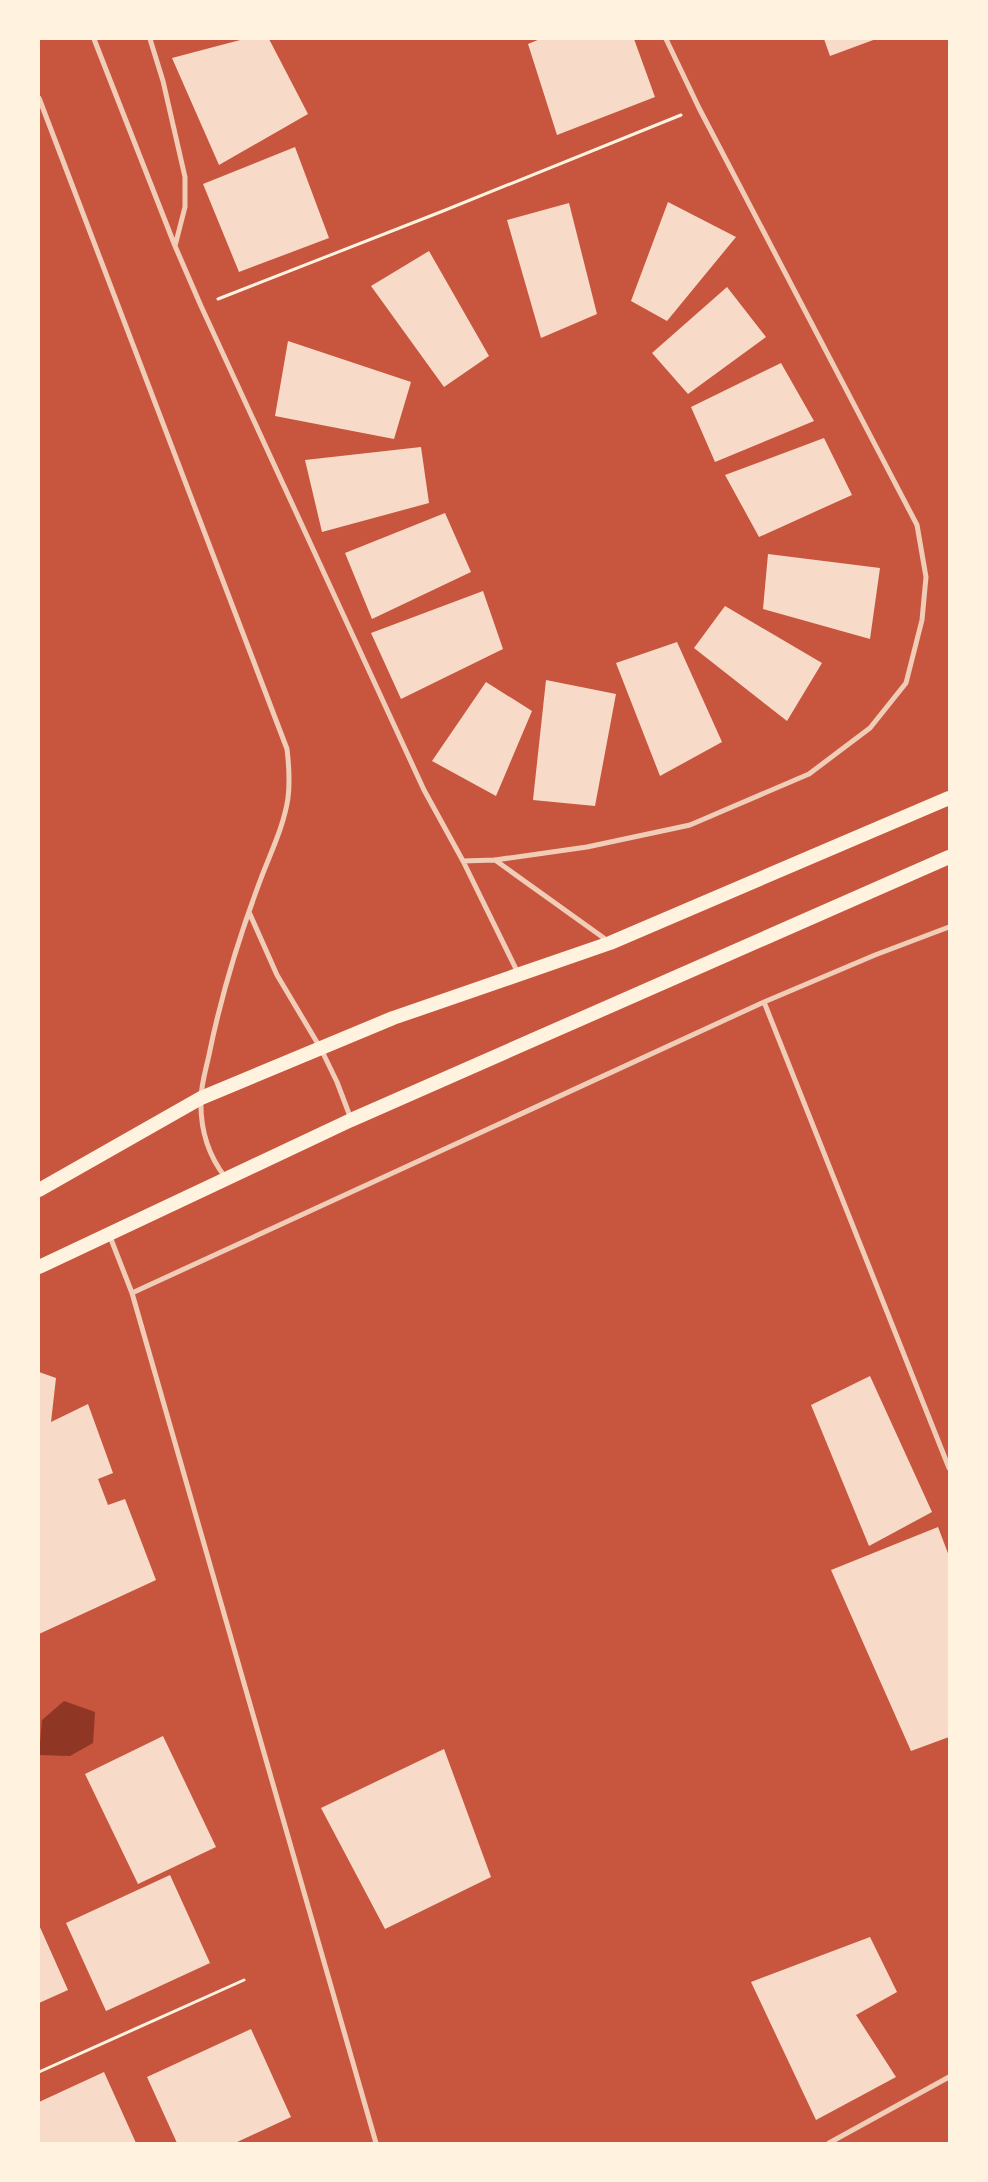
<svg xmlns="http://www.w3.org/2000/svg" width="988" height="2182" font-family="'Archivo Narrow',sans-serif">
	<rect width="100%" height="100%" fill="#c8553d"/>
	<path fill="#8f3625" d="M64,1701L95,1712L93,1743L70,1756L39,1755L42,1720Z"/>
	<path fill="#f7dbc8" d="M244,39H269L308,114L219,165L172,58Z
		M540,39H634L655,97L557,135L528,44Z
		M824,39H876L830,56Z
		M295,147L329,238L239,272L203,184Z
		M668,202L736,237L667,321L631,301Z
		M569,203L597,314L541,338L507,220Z
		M429,251L489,356L444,387L371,286Z
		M727,287L766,337L688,394L652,353Z
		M288,341L411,382L394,439L275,416Z
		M781,363L814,421L715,462L691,407Z
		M824,438L852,495L759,537L725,475Z
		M421,447L429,503L322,532L305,460Z
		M445,513L471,572L372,619L345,553Z
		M768,554L880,568L870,639L763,609Z
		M483,591L503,649L401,699L371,633Z
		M725,606L822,663L787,721L694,648Z
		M677,642L722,742L660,776L616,663Z
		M546,680L616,694L595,806L533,800Z
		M486,682L532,711L496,796L432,761Z
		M39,1372L56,1378L51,1422L88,1404L113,1473L98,1479L108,1505L125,1499L156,1580L39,1634Z
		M870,1376L932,1512L869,1546L811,1405Z
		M938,1527L949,1556V1737L911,1751L831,1570Z
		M163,1736L216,1847L138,1884L85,1774Z
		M444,1749L491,1877L385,1929L321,1808Z
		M170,1875L210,1963L106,2011L66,1923Z
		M39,1925L68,1990L39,2003Z
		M870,1937L897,1992L856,2015L896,2077L816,2120L751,1982Z
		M251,2029L291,2117L235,2143H177L147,2077Z
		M104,2072L136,2143H39V2102Z"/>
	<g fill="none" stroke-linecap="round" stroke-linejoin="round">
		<path stroke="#fff3e0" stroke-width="3" d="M218,299L443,211L681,115
			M39,2072L244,1980"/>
		<path stroke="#f1ccb7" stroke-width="5" d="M94,39L175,246L201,306L424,790L463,861L518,973
			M150,39L163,81L185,177V207L175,246
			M39,98L287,749C289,766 290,782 288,798C284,826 270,854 260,881C239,937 221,996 209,1055C206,1069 201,1085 201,1099C200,1128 208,1155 225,1177
			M495,860L608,941
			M463,861L495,860L587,847L690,825L809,774L870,728L906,683L922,620L926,577L917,525L699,108L666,39
			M249,912L277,975L321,1049L337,1082L351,1119
			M764,1002L949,1468
			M109,1234L132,1293L376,2143
			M132,1293L764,1002L875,955L949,927
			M829,2143L949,2077"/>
		<path stroke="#fff3e0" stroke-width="14" d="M39,1190L201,1098L393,1018L610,943L949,798
			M39,1267L351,1120L949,857"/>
	</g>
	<rect width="988" height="2182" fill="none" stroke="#fff3e0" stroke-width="80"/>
</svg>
